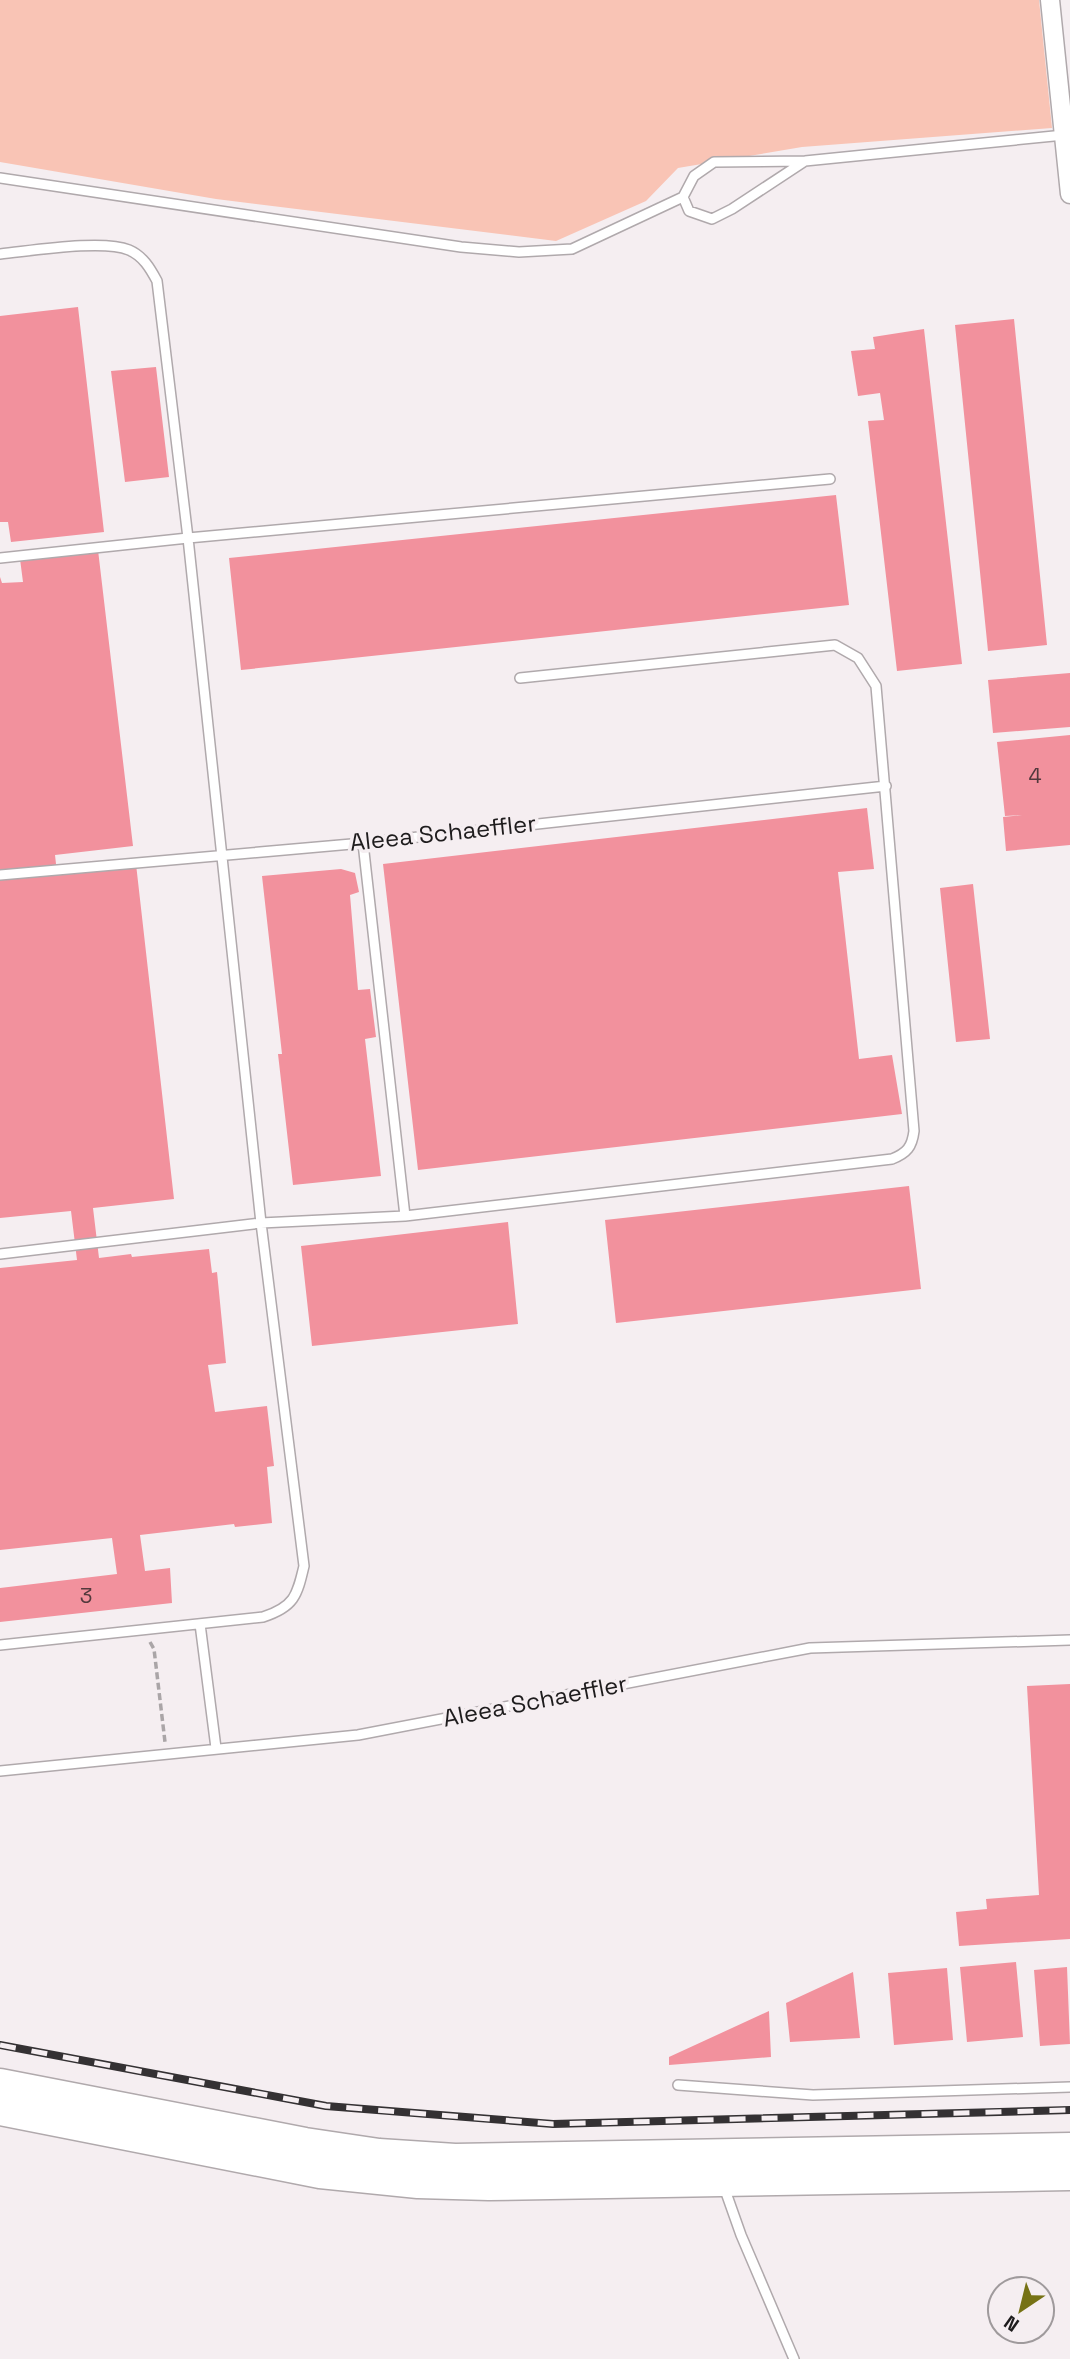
<svg xmlns="http://www.w3.org/2000/svg" width="1070" height="2359" font-family="'Space Grotesk',sans-serif">
	<rect width="100%" height="100%" fill="#f5eef1"/>
	<path fill="#f9c4b5" d="M0,0H1039L1052,128L802,147L678,168L646,201L556,241L216,199L0,162Z"/>
	<path fill="#f2919d" d="M78,307L104,532L11,542L8,522H0V316Z
		M1014,319L1047,645L988,651L955,325Z
		M924,329L962,664L897,671L868,421L884,420L880,393L858,396L851,351L875,349L873,337Z
		M156,367L169,477L125,482L111,371Z
		M836,495L849,605L241,670L229,558Z
		M98,550L133,846L55,855L57,873L136,864L174,1199L93,1208L99,1258L131,1254L132,1257L209,1249L212,1273L217,1272L226,1363L208,1365L215,1412L267,1406L274,1466L267,1467L272,1523L235,1527L234,1524L140,1535L145,1571L170,1568L172,1603L0,1622V1588L117,1574L112,1538L0,1550V1268L77,1260L71,1211L0,1218V577L2,583L23,582L20,559Z
		M1070,673V727L993,733L988,680Z
		M1070,735V845L1006,851L1003,817L1022,815L1005,816L997,742Z
		M867,808L874,869L838,872L859,1059L892,1055L902,1114L418,1170L383,864Z
		M341,869L355,873L359,892L350,895L358,990L370,989L376,1037L365,1039L381,1176L293,1185L278,1054H282L281,1045L262,876Z
		M973,884L990,1039L956,1042L940,888Z
		M909,1186L921,1289L616,1323L605,1220Z
		M508,1222L518,1324L312,1346L301,1246Z
		M1070,1684V1939L959,1946L956,1912L987,1909L986,1899L1039,1895L1027,1686Z
		M1016,1962L1023,2037L967,2042L960,1967Z
		M1067,1967L1070,2044L1040,2046L1034,1970Z
		M947,1968L953,2040L894,2045L888,1973Z
		M853,1972L860,2038L790,2042L786,2003Z
		M769,2011L771,2057L669,2065V2057Z"/>
	<g fill="none" stroke-linecap="round" stroke-linejoin="round">
		<g stroke="#b0a9ac" stroke-width="12">
			<path id="service" d="M805,161L732,209L712,219L689,211L683,197L694,176L714,162L805,161L1064,135
				M0,178L461,247L519,252L572,249L683,197
				M0,254C31,251 103,239 129,250C143,256 150,268 157,281L188,538L261,1223L0,1254
				M0,558L188,538L830,479
				M363,843L405,1216
				M0,875L363,843L886,786
				M200,1624L216,1748
				M0,1645L263,1617C294,1607 297,1596 304,1566L261,1223L405,1216L892,1159C907,1153 912,1147 914,1131L876,686L858,658L835,645L520,678
				M0,1771L358,1735L810,1648L1070,1640
				M678,2085L813,2095L1070,2087
				M724,2187L741,2235L794,2359"/>
		</g>
		<g stroke="#b0a9ac" stroke-width="21">
			<path id="minor" d="M1050,0L1070,194"/>
		</g>
		<g stroke="#b0a9ac" stroke-width="33">
			<path id="trunk" d="M0,2084L305,2143L379,2154L455,2159L1070,2148
				M0,2110L320,2173L418,2183L489,2185L1070,2175"/>
		</g>
		<path stroke="#aaa5a7" stroke-width="3.5" stroke-dasharray="7 3.5" stroke-linecap="butt" d="M150,1642L154,1649L165,1742"/>
		<use href="#service" stroke="#fff" stroke-width="9"/>
		<use href="#minor" stroke="#fff" stroke-width="18"/>
		<use href="#trunk" stroke="#fff" stroke-width="30"/>
		<g stroke="#343133" stroke-width="8">
			<path id="rail" d="M0,2045L326,2106L553,2124L1070,2110"/>
		</g>
		<use href="#rail" stroke="#f5eef1" stroke-width="5" stroke-dasharray="16" stroke-linecap="butt"/>
	</g>
	<g text-anchor="middle" stroke-width="7" stroke-linejoin="round" paint-order="stroke">
		<g font-size="21" fill="#53393d">
			<text x="1035" y="783">4</text>
			<text x="86" y="1603">3</text>
		</g>
		<g font-size="24" fill="#1e1c1d" stroke="#f5eef1">
			<text transform="translate(443 833) rotate(-6)" y="8">Aleea Schaeffler</text>
			<text transform="translate(535 1701) rotate(-11)" y="8">Aleea Schaeffler</text>
		</g>
	</g>
	<g transform="translate(1021 2310) rotate(215)"><circle r="33" fill="#f5eef1" stroke="#9f9a9c" stroke-width="2"/>
	<path d="M0-5L12 26L0 18L-12 26Z" fill="#767215"/>
	<text y="-10" font-size="19" font-weight="bold" text-anchor="middle" fill="#1e1c1d">N</text>
	</g>
</svg>
